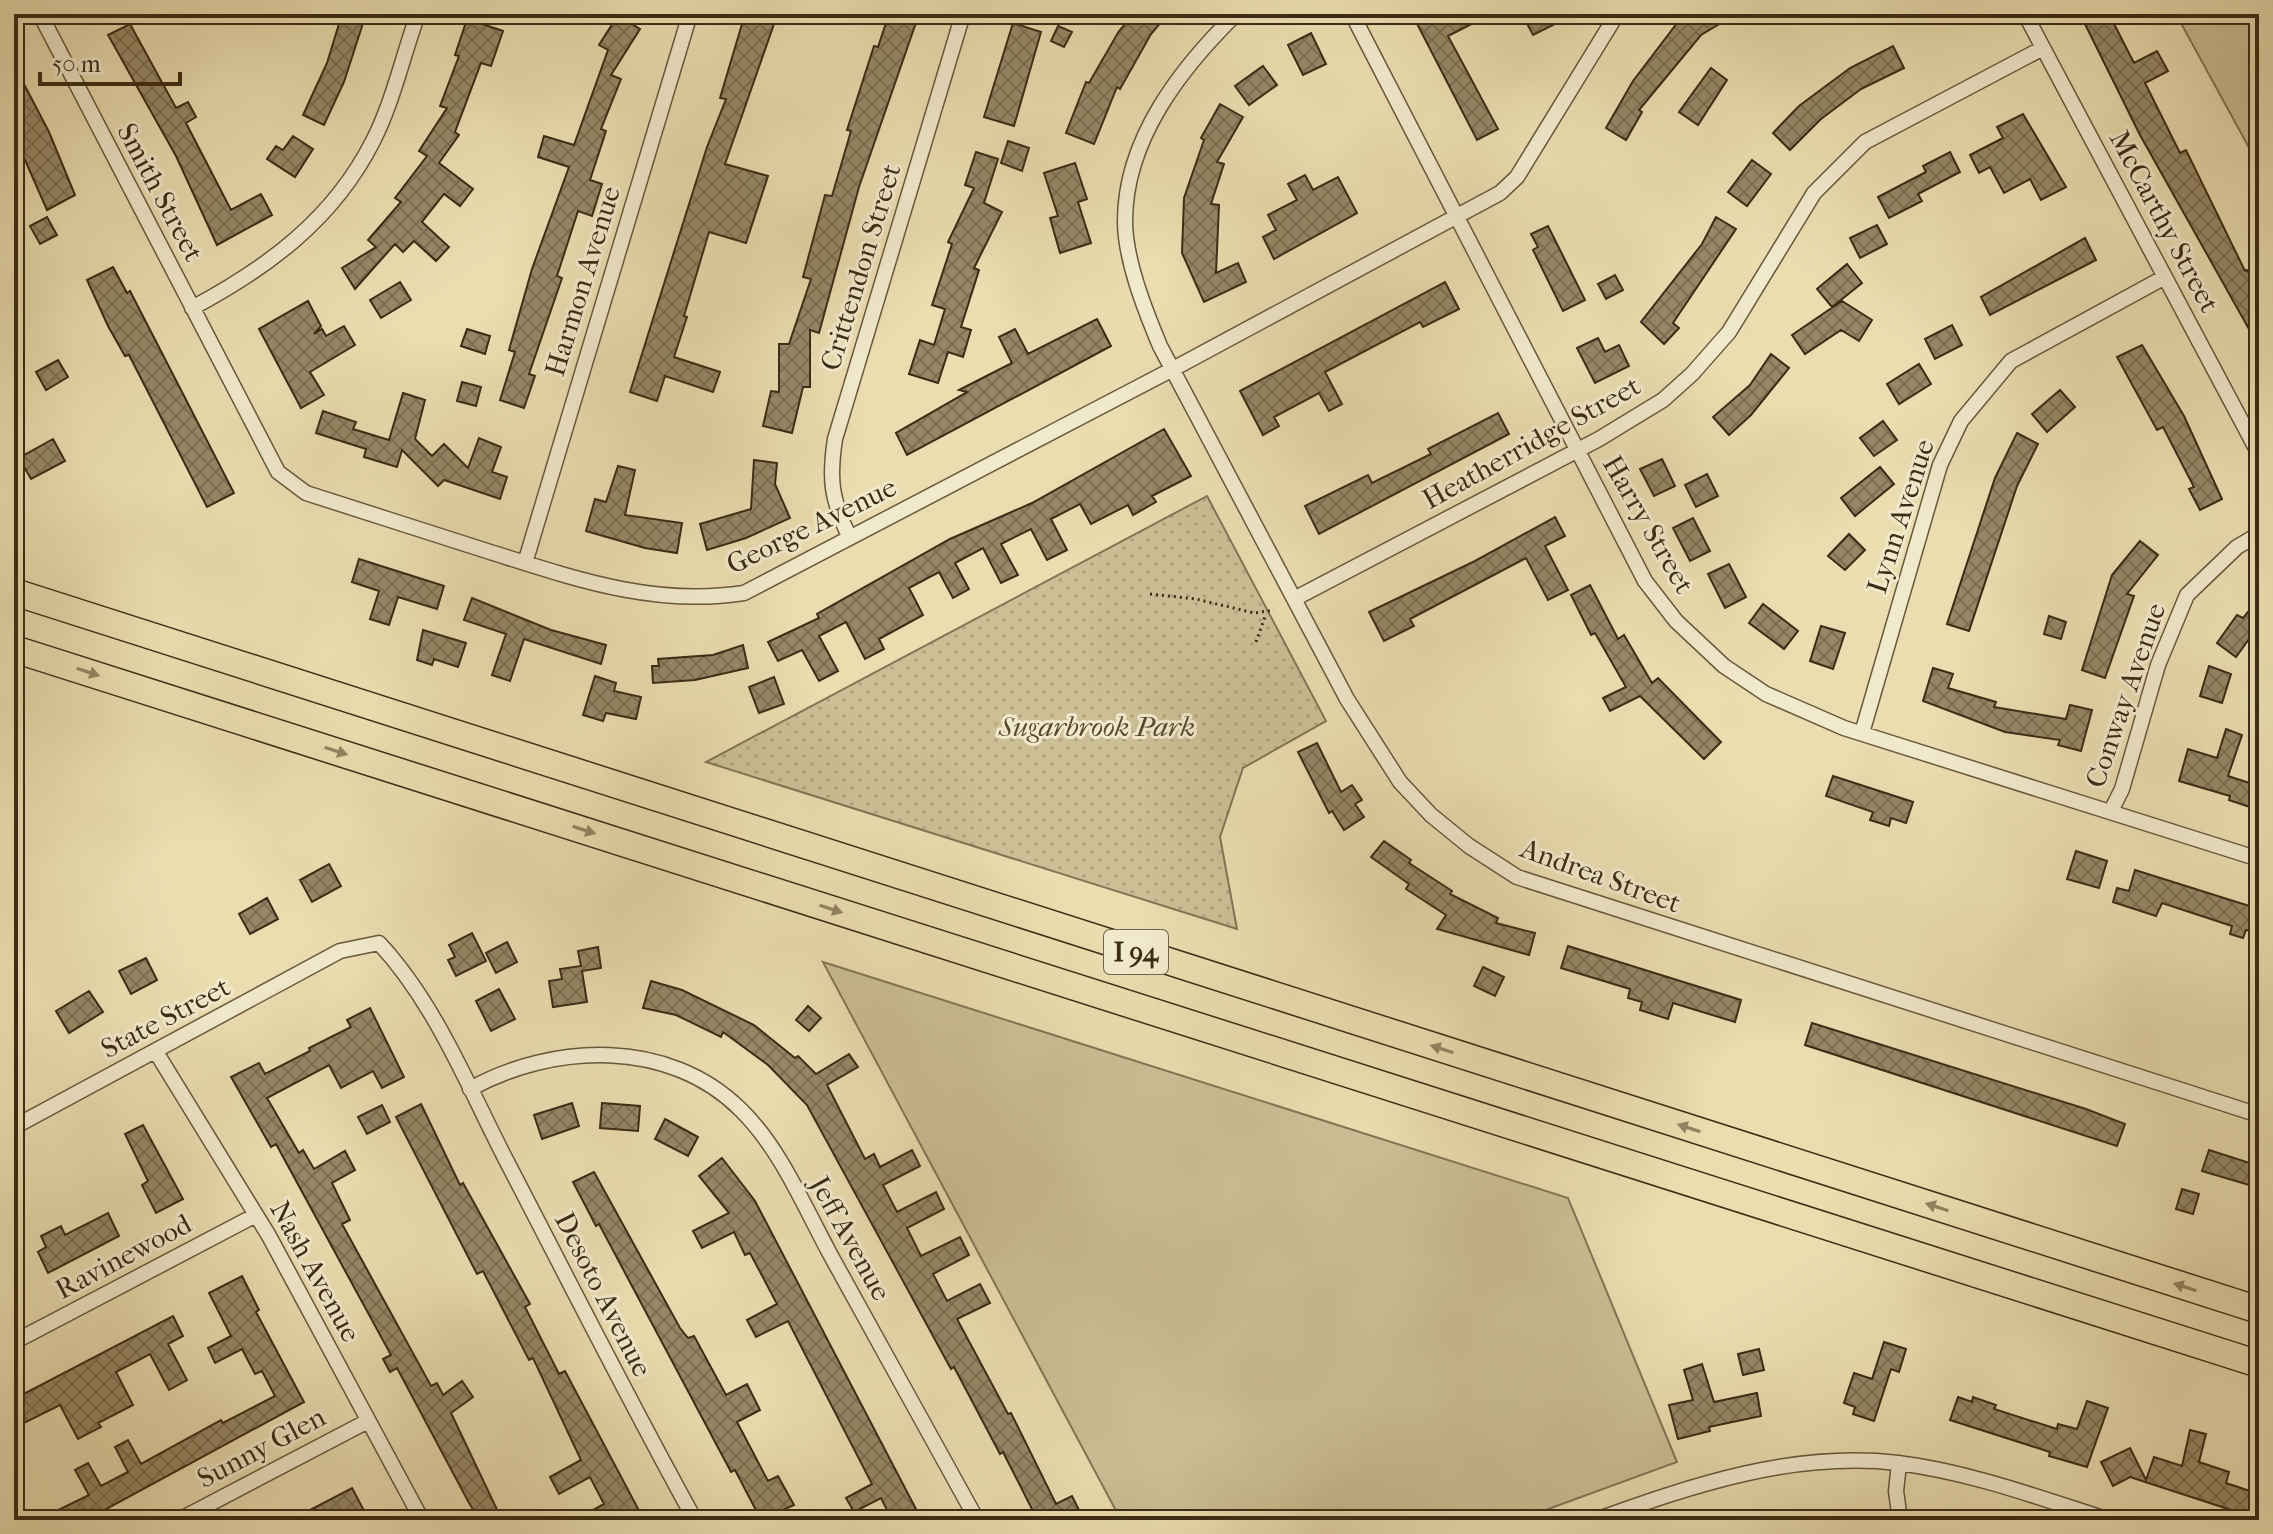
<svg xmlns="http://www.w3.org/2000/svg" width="2273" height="1534" font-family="'IM FELL French Canon',serif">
	<defs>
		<pattern id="park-dots" width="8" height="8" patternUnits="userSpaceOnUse" patternTransform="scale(2)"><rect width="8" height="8" fill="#ccbf96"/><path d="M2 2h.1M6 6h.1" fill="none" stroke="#b0a480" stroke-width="1.8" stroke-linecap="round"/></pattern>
		<pattern id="building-cross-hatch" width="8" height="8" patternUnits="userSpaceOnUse" patternTransform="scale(2)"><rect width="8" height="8" fill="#968866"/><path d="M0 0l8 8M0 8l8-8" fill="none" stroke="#7c6f53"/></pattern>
	</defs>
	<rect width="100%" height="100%" fill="#eaddb0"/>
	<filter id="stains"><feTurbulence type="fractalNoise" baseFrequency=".0025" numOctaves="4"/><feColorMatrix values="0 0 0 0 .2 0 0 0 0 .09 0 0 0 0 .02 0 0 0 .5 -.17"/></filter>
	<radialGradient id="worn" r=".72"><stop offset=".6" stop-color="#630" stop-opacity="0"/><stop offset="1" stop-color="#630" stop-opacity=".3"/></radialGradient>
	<path fill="#ccbf96" stroke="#847556" stroke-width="2" d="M2176,14H2259V166Z
		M823,962L1568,1198L1677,1462L1518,1520H1121Z"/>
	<path fill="url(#park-dots)" stroke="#847556" stroke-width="2" d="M1207,496L1326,721L1243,768L1220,837L1237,929L706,762Z"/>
	<path fill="url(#building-cross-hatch)" stroke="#3c2b15" stroke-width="2" d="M342,14H366L344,82L324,125L303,115L327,63Z
		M745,14L774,24L725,164L768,176L746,243L709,232L684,316L687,317L674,357L720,372L713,392L665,376L657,401L630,392L707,147L726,99L720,98Z
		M889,14H919L859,187L819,333L810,330V387H803L792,433L763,426L771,391L779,392V344H789L811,279L803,277L825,195L832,196L851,131L847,130L874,46L878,47Z
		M1134,14H1168L1151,34L1120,89L1117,87L1094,144L1066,133L1086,82L1089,83L1119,31Z
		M1412,14H1491L1448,36L1498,129L1477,140Z
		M1522,14H1575L1533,35Z
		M1684,14H1736L1701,35L1639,110L1642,112L1626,140L1606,128L1633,81Z
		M2080,14H2109L2134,63L2157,51L2168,71L2145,83L2180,153L2186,150L2245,271L2247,270L2259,292V347L2140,135Z
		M618,15L640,29L611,75L621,79L601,129L606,131L590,180L602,184L592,216L578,211L557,276L562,278L529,374L535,376L524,408L500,400L515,352L509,350L532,269L569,167L538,157L544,136L574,145L608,50L599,45Z
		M467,19L503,31L491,66L481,63L455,132L459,135L439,163L473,189L460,206L444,194L422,222L449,247L436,261L414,241L403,252L395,244L355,289L342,268L376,247L368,240L401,202L395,198L427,156L419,151L447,108L440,106L459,56L455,55Z
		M1013,23L1041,32L1014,126L984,117Z
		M130,24L176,108L188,102L196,117L186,123L231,210L261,194L272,215L217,245L176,156L108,35Z
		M1058,26L1072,32L1064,47L1051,41Z
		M1311,33L1326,64L1303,75L1288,45Z
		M1893,46L1904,68L1861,89L1821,119L1790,150L1773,133L1799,106L1850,68Z
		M14,65L49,132L75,195L47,210L14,135Z
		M1263,66L1277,85L1249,105L1235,86Z
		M1711,68L1727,80L1698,125L1679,112Z
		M1220,104L1243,117L1217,162L1224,164L1211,204L1219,205L1216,273L1238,263L1246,282L1204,302L1182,253L1184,198L1204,140L1201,138Z
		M2023,114L2066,187L2041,200L2030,179L2004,193L1990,167L1979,173L1970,155L2003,138L1997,127Z
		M293,136L313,149L295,177L267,159L276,146L283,150Z
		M1008,141L1029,148L1022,171L1001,163Z
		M976,152L998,159L984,203L1002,212L974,268L979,270L961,327L971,330L963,357L948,352L938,383L909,374L920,340L934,345L945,309L932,305L952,244L948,242L974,188L965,185Z
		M1950,152L1960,172L1918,194L1922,201L1889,218L1878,197L1926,172L1923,166Z
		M1752,160L1771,174L1747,206L1728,192Z
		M1075,163L1087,199L1078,202L1091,243L1060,253L1050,218L1058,216L1044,173Z
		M1305,175L1313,190L1338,177L1357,213L1274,259L1263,237L1276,230L1268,215L1297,200L1288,184Z
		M47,217L57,235L40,244L30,226Z
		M1716,217L1736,229L1673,323L1679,328L1664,344L1641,322L1702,244Z
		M1877,225L1887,244L1860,258L1850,238Z
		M1548,226L1585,300L1563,311L1533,250L1538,247L1531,234Z
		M2085,238L2096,260L1990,315L1981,297Z
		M1847,264L1862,283L1832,307L1817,289Z
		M113,267L127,293L130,291L234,493L207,507L129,355L125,356L108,326L87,280Z
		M1615,275L1623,290L1606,299L1598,284Z
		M400,282L411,300L381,318L370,300Z
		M1445,282L1459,309L1423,327L1420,322L1325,372L1342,404L1329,411L1319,393L1274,417L1279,426L1263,435L1240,391Z
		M308,301L321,326L314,334L322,329L326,336L344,326L355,345L310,372L324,395L301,408L259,329Z
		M1842,301L1872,320L1859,341L1841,330L1805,354L1792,335Z
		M1097,319L1111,346L907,455L896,433L967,392L959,390L1012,363L999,337L1015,329L1028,354Z
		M1952,325L1962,345L1935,359L1925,339Z
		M467,329L490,336L485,354L461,346Z
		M1598,338L1605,352L1619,345L1629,366L1595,383L1577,348Z
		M2142,345L2184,416L2222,499L2200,510L2189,489L2194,487L2163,427L2157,430L2117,357Z
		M1771,354L1789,368L1751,415L1729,435L1713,417L1750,385Z
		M58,360L68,377L46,390L36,372Z
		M1919,364L1931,384L1899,404L1887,384Z
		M462,382L481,387L476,406L457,401Z
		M2060,390L2075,407L2047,432L2032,414Z
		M403,393L425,400L415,439L432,456L444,444L468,468L479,438L501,447L492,472L507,477L500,499L444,480L438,486L402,450L397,467L364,457L366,449L316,433L323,411L356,422L353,429L389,440Z
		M1498,413L1509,434L1319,534L1305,506L1368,475L1372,483L1431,454L1428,449Z
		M1883,421L1897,440L1874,456L1860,438Z
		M1164,429L1191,476L1152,496L1156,502L1133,515L1128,505L1091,524L1080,504L1051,519L1067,550L1047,560L1031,529L1001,544L1018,575L1001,583L983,548L955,563L969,589L953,598L939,572L909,588L923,615L879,639L884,649L865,659L846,622L819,636L838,671L819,681L802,650L778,661L768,642L819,618L817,614L950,539L1032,503Z
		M2017,433L2038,444L2017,486L1969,631L1947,624L1995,478Z
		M53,439L65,461L31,479L19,458Z
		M1662,459L1675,486L1654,496L1640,469Z
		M754,460L777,463L775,484L790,518L746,538L707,550L700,524L751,509Z
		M618,466L635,470L625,515L682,523L677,553L645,548L586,531L595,499L606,502Z
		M1880,467L1894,484L1855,516L1841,498Z
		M1707,474L1718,496L1696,507L1685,485Z
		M1555,517L1565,536L1545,546L1568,590L1548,600L1526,558L1410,619L1414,626L1384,641L1369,612L1475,561Z
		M1693,518L1710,551L1690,561L1673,528Z
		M1849,534L1865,550L1845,570L1828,556Z
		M2140,541L2158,555L2127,594L2134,596L2105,678L2082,670L2112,575Z
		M359,559L444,586L437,609L398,597L389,625L370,619L379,591L352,582Z
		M1729,564L1746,597L1725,608L1708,574Z
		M1590,585L1618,639L1624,635L1652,683L1658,678L1721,742L1704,759L1640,696L1610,711L1603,698L1626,687L1595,633L1591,635L1571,595Z
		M472,598L551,630L606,645L601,664L524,639L510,681L492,675L506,634L464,620Z
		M2259,598V625L2236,657L2217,643L2237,615L2243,618Z
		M1763,604L1798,631L1784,649L1749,623Z
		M2049,616L2066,622L2061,639L2044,634Z
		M1821,626L1845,633L1833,669L1810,661Z
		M423,630L466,643L458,667L434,659L432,665L417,660Z
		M743,645L748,668L695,680L653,683L652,666H659L658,659L713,655Z
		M2209,666L2231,674L2222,703L2200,696Z
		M1933,668L1953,674L1948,688L1996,702L1994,707L2066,719L2070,705L2092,710L2081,751L2058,745L2060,740L2005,732L1923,701Z
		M595,676L616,683L614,691L641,697L636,719L606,713L603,721L583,715Z
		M774,677L784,704L759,713L749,687Z
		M2226,729L2242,735L2228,776L2259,786V810L2229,800L2230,796L2179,781L2188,749L2217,758Z
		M1317,743L1341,792L1352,785L1362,800L1355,804L1364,817L1344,830L1332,811L1329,813L1298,752Z
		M1833,776L1913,802L1906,823L1891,818L1889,826L1870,820L1873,812L1826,796Z
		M1384,841L1411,860L1409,863L1452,891L1450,894L1498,918L1496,923L1535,933L1529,955L1437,929L1446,915L1406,889L1409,884L1371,857Z
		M2076,851L2107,861L2099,888L2067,879Z
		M329,864L341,886L312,902L300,880Z
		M2135,870L2259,909V933L2246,930L2243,938L2230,934L2232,926L2162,903L2156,916L2113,902L2117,888L2129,891Z
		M267,898L278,919L250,934L239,914Z
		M472,933L486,961L456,976L448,960L455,957L449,945Z
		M507,942L517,962L496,973L486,953Z
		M1568,946L1741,1000L1735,1022L1673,1003L1668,1019L1640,1010L1642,1002L1628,998L1630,989L1561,968Z
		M598,947L601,968L582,971L587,1002L553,1007L549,981L562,979L560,969L581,966L578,951Z
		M146,958L157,980L131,994L119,971Z
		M1483,967L1504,977L1495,996L1474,986Z
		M651,981L682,990L754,1025L795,1058L798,1056L816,1074L849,1054L858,1067L827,1085L865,1159L874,1154L880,1167L912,1150L920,1166L883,1185L897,1212L936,1192L944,1209L907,1228L921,1256L960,1237L969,1255L933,1274L947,1301L980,1284L990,1303L957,1319L1008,1414L1011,1413L1056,1504L1072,1496L1084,1520H1025L1035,1515L1003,1452L1000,1454L954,1367L951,1369L807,1105L768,1065L723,1032L721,1037L676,1015L643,1008Z
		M499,989L515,1019L491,1031L476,1001Z
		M89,991L103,1012L69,1033L56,1011Z
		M808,1006L821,1018L809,1031L796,1020Z
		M370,1008L404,1077L382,1088L373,1071L341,1088L329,1065L267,1098L299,1153L303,1150L314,1169L345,1151L355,1170L332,1183L350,1220L342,1224L431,1386L437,1383L443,1395L462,1381L473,1397L451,1413L502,1520H480L469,1503L397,1368L390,1372L383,1359L391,1355L276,1144L271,1147L231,1077L259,1063L265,1074L310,1051L309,1048L351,1027L347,1020Z
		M1812,1023L2086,1109L2125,1124L2117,1146L1805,1045Z
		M572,1103L579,1126L542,1139L534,1115Z
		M602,1103L640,1106L638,1131L600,1128Z
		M421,1104L460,1185L463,1183L530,1304L525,1307L559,1374L565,1371L644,1520H575L604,1504L590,1477L559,1494L550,1477L581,1460L533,1358L529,1360L483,1271L477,1274L396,1117Z
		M382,1105L390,1122L367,1134L358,1117Z
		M665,1119L698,1137L688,1156L655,1139Z
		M143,1125L183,1199L156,1213L142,1185L148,1181L125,1134Z
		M2209,1150L2259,1166V1188L2202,1171Z
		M722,1158L755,1201L917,1511L892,1520L881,1498L854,1512L846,1498L872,1484L788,1321L756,1337L747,1320L777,1304L750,1253L745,1255L734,1232L702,1248L693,1231L729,1213L699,1176Z
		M594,1172L680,1328L688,1338L694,1336L726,1395L747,1384L760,1410L737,1422L768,1481L778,1476L794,1505L761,1520L735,1470L731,1472L599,1224L596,1226L573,1182Z
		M2182,1189L2199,1194L2193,1214L2176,1209Z
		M108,1213L119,1236L48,1273L38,1252L46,1247L41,1236L61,1226L65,1235Z
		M242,1276L259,1310L256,1312L304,1402L86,1520H38L89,1495L75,1470L88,1463L101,1486L128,1472L115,1447L128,1440L141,1464L221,1420L223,1423L275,1396L262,1371L255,1374L242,1349L215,1363L208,1348L231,1336L209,1293Z
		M173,1316L183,1336L168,1344L187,1380L169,1390L150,1354L116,1372L133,1405L98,1423L101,1427L78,1439L60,1405L24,1423L14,1399Z
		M1884,1342L1906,1349L1899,1372L1891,1369L1874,1421L1853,1414L1855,1407L1844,1403L1854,1373L1872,1379Z
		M1759,1349L1764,1370L1743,1375L1738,1354Z
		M1702,1364L1714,1402L1757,1393L1761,1416L1709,1427L1710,1431L1678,1439L1669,1405L1693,1400L1684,1370Z
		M1958,1397L1972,1402L1973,1397L1996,1405L1994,1409L2057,1429L2058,1424L2077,1429L2087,1401L2108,1408L2087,1467L2049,1456L2050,1452L1950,1420Z
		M2190,1430L2206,1434L2199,1462L2229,1472L2226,1483L2259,1494V1519L2130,1477L2113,1486L2101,1462L2130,1448L2146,1480L2154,1457L2182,1466Z
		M352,1488L369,1520H291Z"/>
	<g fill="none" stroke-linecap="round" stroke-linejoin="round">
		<g stroke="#68583c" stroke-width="17">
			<path id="minor" d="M40,14L278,472L306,493C366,512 427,532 487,551C573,578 653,607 744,593L1173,369L1500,193L1517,177L1617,14
				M1236,14C1181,68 1125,139 1125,221C1125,260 1145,310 1160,346L1347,699L1400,782L1431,815L1469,846L1517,877L2259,1115
				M1352,14L1645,581L1676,621L1724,666L1766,694L1844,728L2259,859
				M2025,14L2259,454
				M192,308C267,268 333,220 373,141C393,102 403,55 418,14
				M849,536C831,499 829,478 835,439L963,14
				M525,563L690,14
				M1294,599L1599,439L1663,400L1692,374L1729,332L1814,193L1865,142L2043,48
				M1862,733L1940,465L1961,421L2011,361L2165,277
				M2111,811L2122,789L2158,665L2187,595L2237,547L2259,534
				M156,1052L269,1236L422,1520
				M470,1089C553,1043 669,1038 741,1110C780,1148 804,1206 830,1254C879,1343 928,1431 977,1520
				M14,1127L340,951L379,943C435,1003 468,1086 505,1158C568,1279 629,1401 695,1520
				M14,1342L256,1215
				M1899,1464L1896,1491L1900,1520
				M179,1520L368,1421
				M1596,1520C1693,1485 1793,1451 1898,1463C1970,1472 2040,1498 2109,1520"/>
		</g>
		<g stroke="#3c2b15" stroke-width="29">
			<path id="motorway" d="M14,592L2259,1310
				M14,649L2259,1364"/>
		</g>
		<path stroke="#3c2b15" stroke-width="3" stroke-dasharray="2 4" stroke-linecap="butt" d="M1150,594L1196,599L1254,613L1274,610
			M1256,642L1266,614"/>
		<use href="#minor" stroke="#f1e9cc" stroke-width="14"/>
		<use href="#motorway" stroke="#eaddb0" stroke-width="26"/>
	</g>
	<defs><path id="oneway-solid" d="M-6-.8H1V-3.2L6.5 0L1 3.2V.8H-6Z" transform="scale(2)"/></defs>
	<g fill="#938462">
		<use href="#oneway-solid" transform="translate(88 672) rotate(18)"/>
		<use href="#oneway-solid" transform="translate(336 751) rotate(18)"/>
		<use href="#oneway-solid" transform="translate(584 830) rotate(18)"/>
		<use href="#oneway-solid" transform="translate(831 909) rotate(18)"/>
		<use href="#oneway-solid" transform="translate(1442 1049) rotate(-162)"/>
		<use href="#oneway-solid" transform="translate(1689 1128) rotate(-162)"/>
		<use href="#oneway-solid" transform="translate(1937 1207) rotate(-162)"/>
		<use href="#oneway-solid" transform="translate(2185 1287) rotate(-162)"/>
	</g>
	<g text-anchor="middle" stroke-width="6" stroke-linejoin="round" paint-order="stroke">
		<rect fill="#f1e9cc" stroke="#72644c" stroke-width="2" x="1104" y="930" width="64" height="44" rx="6"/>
		<g font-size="26" font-weight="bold" fill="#3c2b15">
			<text x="1136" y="961">I 94</text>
		</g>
		<g font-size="28" fill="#3c2b15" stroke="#f1e9cc">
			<text transform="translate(161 192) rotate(62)" y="10">Smith Street</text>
			<text transform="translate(2165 221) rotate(62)" y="10">McCarthy Street</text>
			<text transform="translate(860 267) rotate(-73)" y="10">Crittendon Street</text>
			<text transform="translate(582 281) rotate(-73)" y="10">Harmon Avenue</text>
			<text transform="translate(1531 442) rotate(-29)" y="10">Heatherridge Street</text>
			<text transform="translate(1900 516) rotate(-72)" y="10">Lynn Avenue</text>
			<text transform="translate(1649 524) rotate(60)" y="10">Harry Street</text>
			<text transform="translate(811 525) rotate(-26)" y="10">George Avenue</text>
			<text transform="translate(2125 695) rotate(-71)" y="10">Conway Avenue</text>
			<text transform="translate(1601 875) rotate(20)" y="10">Andrea Street</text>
			<text transform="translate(165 1017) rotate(-28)" y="10">State Street</text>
			<text transform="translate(851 1238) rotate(61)" y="10">Jeff Avenue</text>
			<text transform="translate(123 1256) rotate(-28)" y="10">Ravinewood</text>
			<text transform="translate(316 1271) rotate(61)" y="10">Nash Avenue</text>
			<text transform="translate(604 1294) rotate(63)" y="10">Desoto Avenue</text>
			<text transform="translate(261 1447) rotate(-28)" y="10">Sunny Glen</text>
		</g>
		<g font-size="28" font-style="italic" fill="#59492f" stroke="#f1e9cc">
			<text x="1097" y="736">Sugarbrook Park</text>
		</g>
	</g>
	<rect width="2273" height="1534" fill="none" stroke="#eaddb0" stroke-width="48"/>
	<rect x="16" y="16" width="2241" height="1502" fill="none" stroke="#3c2b15" stroke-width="4"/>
	<rect x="24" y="24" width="2225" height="1486" fill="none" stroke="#3c2b15" stroke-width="2"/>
	<path d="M40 72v12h140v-12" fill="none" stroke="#3c2b15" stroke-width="4"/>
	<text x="52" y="72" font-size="24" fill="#3c2b15" stroke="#f1e9cc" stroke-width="6" paint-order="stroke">50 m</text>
	<rect width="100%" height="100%" filter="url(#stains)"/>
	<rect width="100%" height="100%" fill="url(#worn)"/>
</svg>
